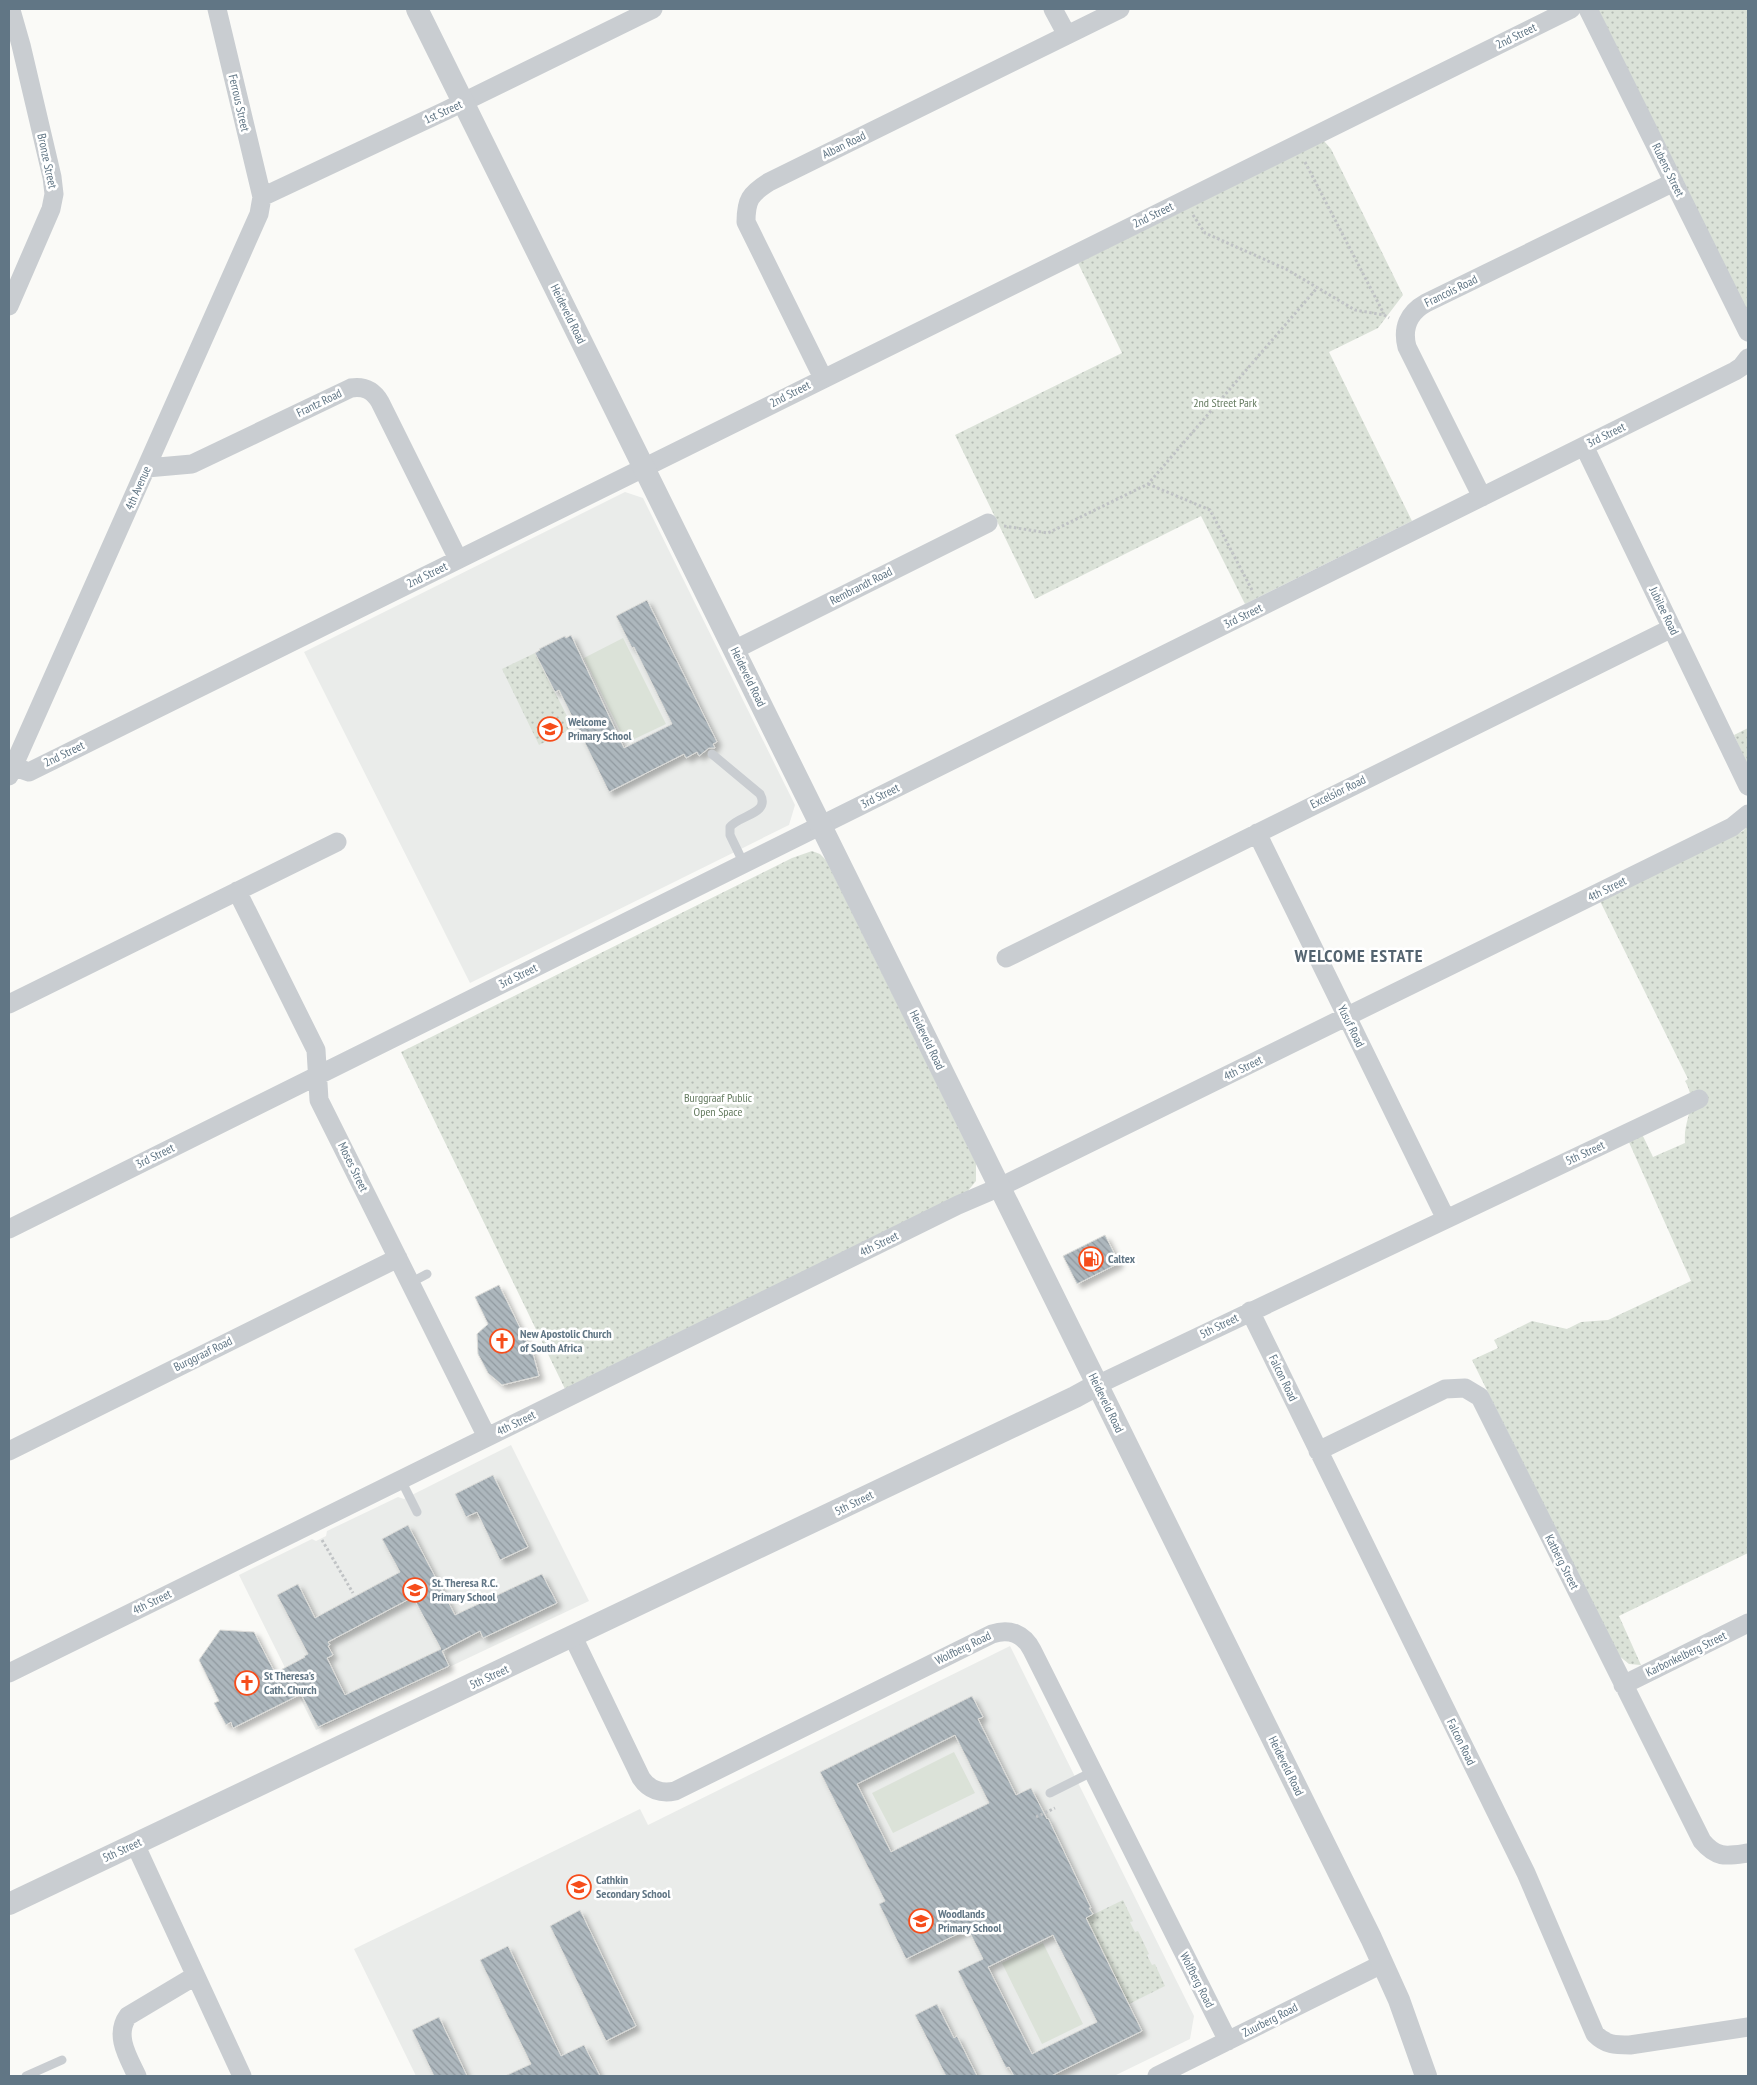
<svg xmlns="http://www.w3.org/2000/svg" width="1757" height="2085" font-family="'PT Sans Narrow',sans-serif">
	<defs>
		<pattern id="grass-dots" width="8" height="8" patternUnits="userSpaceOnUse" patternTransform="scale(1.25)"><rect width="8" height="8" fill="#dbe2d8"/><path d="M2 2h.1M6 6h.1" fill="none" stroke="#b5bcb5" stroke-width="1.8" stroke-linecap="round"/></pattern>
		<pattern id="building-back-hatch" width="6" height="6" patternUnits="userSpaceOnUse" patternTransform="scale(1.25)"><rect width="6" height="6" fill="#adb7bd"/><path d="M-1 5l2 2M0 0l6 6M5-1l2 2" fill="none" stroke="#90999f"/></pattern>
		<filter id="shadow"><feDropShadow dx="4.5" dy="4.5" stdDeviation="2.5" flood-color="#0004"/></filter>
	</defs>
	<rect width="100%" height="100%" fill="#fafaf7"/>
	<path fill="#eaecea" d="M625,492L643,498L795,805L789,825L470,983L304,652Z
		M511,1445L589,1601L316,1730L239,1575L312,1539L316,1541L326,1536L327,1531L398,1497L404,1499Z
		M1010,1646L1194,2016L1190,2039L1114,2076H416L354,1949L640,1809L648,1825Z"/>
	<path fill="url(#grass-dots)" d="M1598,9H1748V314Z
		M1324,141L1331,149L1403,295L1378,328L1329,352L1412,521L1245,604L1201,516L1035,599L955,435L1122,353L1078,263Z
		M535,653L573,728L539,745L502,669Z
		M1748,728V767L1734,735Z
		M1748,825V1553L1619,1616L1641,1665L1629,1664L1618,1655L1472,1360L1498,1348L1494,1340L1532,1321L1567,1329L1581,1322L1608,1320L1691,1281L1628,1140L1642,1134L1653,1157L1685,1143C1683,1117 1699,1106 1685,1081L1688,1079L1600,901L1743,831Z
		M812,851L820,854L826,860L976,1163V1181L967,1192L565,1389L401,1052L792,858Z
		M1123,1900L1133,1921L1130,1922L1135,1932L1138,1931L1149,1954L1147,1955L1152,1965L1155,1964L1165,1986L1129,2004L1086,1918Z"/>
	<path fill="#dbe2d8" d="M623,638L666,724L626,743L584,658Z
		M954,1752L975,1793L893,1833L872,1793Z
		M1043,1943L1083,2024L1042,2044L1002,1963Z"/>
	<path fill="url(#building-back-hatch)" stroke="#dcdcd9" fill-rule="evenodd" filter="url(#shadow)" d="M647,600L717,742L713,744L715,748H709L699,756L697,752L686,758L684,754L609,792L559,690L555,692L535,653L540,650L539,649L565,636L566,638L571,635L624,748L672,724L634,647L632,648L616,616Z
		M1105,1235L1119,1263L1077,1284L1063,1256Z
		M499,1285L533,1354L539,1376L502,1385L488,1373L478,1354L477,1334L488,1324L475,1297Z
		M493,1475L528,1547L500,1560L477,1512L466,1517L455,1494Z
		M408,1525L455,1615L542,1574L557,1603L483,1638L480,1631L442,1651L449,1666L318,1727L301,1694L233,1728L231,1722L226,1725L214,1703L219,1701L199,1660L220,1630L254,1632L275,1673L305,1657L304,1656L308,1654L277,1595L298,1584L315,1618L350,1599L400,1572L382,1539ZM413,1597L441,1649L345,1695L327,1658L333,1655L328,1646L330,1645L328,1642Z
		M972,1696L983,1717L978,1719L1016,1795L1031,1788L1047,1819L1048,1818L1091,1908H1089L1093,1914L1086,1918L1142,2031L1051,2076H1014L1009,2067L1006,2068L958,1971L983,1959L968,1929L906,1959L879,1904L885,1901L820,1772ZM955,1735L989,1803L891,1852L857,1784ZM1053,1935L1097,2022L1032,2054L988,1967Z
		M580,1910L636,2026L606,2041L550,1926Z
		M508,1946L561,2056L584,2045L600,2076H505L531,2064L480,1960Z
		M937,2004L954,2038L957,2036L977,2076H946L915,2015Z
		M439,2017L467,2076H434L412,2030Z"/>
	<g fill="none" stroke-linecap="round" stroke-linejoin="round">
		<path stroke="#c0c3c5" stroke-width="3" stroke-dasharray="2.5 2.5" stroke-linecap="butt" d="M1305,162L1384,314
			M1193,215L1205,233L1286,269L1355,310L1384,315L1389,318
			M1148,484L1210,510L1253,592
			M1004,526L1048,533L1148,484L1317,288
			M322,1540L353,1593
			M1036,1817L1055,1808"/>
		<path stroke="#c9cdd1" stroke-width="9" d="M712,754L760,794C771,814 739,815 730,827V835L744,864
			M410,1283L427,1274
			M401,1480L417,1512
			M1050,1793L1092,1772
			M26,2076L62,2060"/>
		<path stroke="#c9cdd1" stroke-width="19" d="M1053,9L1067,35
			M1588,9L1748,332
			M262,197L445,111L653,9
			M9,306L51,209L54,194L52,177L21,45L11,10
			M823,378L746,222C746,200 750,194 769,182L1120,9
			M1584,446L1748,786
			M147,468L192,464L351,388C364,386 373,390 380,402L458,559
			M1482,497L1407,347C1402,328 1408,313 1426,303L1674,182
			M734,650L988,523
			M9,765L29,772L1571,9
			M9,776L259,214L262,197L217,9
			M1257,833L1446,1219
			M237,891L316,1050L319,1100L487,1437
			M1006,958L1672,628
			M9,1004L337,842
			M9,1229L1735,371L1741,367L1748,358
			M1250,1311L1526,1873L1595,2034C1606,2045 1615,2045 1630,2045L1748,2027
			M1097,1385L1699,1099
			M9,1451L398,1258
			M1318,1451L1445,1389L1465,1388L1480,1397L1702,1841C1717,1859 1727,1856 1748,1853
			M573,1637L641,1778C649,1790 661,1794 675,1791L992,1634C1010,1628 1024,1634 1032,1650L1228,2041
			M9,1673L958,1205L1000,1187L1732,827L1748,814
			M1623,1685L1748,1623
			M135,1844L242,2076
			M137,2076C128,2057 114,2035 128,2016L195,1976
			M1157,2076L1382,1964"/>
		<path stroke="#c9cdd1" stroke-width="22" d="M417,9L1371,1938L1399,2000L1426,2076
			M9,1904L1075,1397L1097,1385"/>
	</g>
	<defs>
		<g id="school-ring" transform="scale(1.25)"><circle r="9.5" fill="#fff" stroke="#f64d1b" stroke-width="1.5"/><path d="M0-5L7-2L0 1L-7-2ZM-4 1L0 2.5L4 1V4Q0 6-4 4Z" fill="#f64d1b"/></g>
		<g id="fuel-ring" transform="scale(1.25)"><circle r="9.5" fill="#fff" stroke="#f64d1b" stroke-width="1.5"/><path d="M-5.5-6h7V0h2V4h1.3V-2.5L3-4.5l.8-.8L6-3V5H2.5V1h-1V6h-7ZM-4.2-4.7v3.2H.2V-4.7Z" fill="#f64d1b"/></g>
		<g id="church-ring" transform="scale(1.25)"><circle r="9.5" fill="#fff" stroke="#f64d1b" stroke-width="1.5"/><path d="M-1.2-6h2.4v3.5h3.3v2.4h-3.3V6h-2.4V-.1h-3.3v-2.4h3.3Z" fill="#f64d1b"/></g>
	</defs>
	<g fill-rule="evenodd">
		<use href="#school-ring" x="550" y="729"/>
		<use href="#fuel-ring" x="1091" y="1259"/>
		<use href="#church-ring" x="502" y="1341"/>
		<use href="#school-ring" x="415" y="1590"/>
		<use href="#church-ring" x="247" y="1683"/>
		<use href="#school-ring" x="579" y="1887"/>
		<use href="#school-ring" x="921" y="1921"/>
	</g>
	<g text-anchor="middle" stroke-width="5" stroke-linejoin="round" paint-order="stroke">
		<g font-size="12" fill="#617685" stroke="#fff">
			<text transform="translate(1516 36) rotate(-26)" y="4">2nd Street</text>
			<text transform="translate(239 103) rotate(77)" y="4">Ferrous Street</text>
			<text transform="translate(443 112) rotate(-25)" y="4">1st Street</text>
			<text transform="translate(844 145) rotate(-26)" y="4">Alban Road</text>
			<text transform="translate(47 161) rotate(78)" y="4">Bronze Street</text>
			<text transform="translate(1668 170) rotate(64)" y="4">Rubens Street</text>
			<text transform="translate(1153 215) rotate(-26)" y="4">2nd Street</text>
			<text transform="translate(1451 291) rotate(-26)" y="4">Francois Road</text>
			<text transform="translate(568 314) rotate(64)" y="4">Heideveld Road</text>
			<text transform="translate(790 394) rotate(-27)" y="4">2nd Street</text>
			<text transform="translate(319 403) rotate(-26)" y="4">Frantz Road</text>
			<text transform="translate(1606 435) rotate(-26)" y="4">3rd Street</text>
			<text transform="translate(138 488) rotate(-66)" y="4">4th Avenue</text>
			<text transform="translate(427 575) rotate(-26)" y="4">2nd Street</text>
			<text transform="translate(861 586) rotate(-27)" y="4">Rembrandt Road</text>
			<text transform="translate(1664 611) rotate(64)" y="4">Jubilee Road</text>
			<text transform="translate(1243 616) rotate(-26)" y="4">3rd Street</text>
			<text transform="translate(748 677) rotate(64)" y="4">Heideveld Road</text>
			<text transform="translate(64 754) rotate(-26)" y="4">2nd Street</text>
			<text transform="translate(1338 792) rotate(-26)" y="4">Excelsior Road</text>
			<text transform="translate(880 796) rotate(-26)" y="4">3rd Street</text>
			<text transform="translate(1607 889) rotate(-26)" y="4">4th Street</text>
			<text transform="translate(518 976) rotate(-26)" y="4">3rd Street</text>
			<text transform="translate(1351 1026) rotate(64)" y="4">Yusuf Road</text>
			<text transform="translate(927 1040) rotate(64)" y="4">Heideveld Road</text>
			<text transform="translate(1243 1068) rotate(-26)" y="4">4th Street</text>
			<text transform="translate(1585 1153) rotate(-25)" y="4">5th Street</text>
			<text transform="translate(155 1156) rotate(-26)" y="4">3rd Street</text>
			<text transform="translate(353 1167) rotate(64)" y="4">Moses Street</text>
			<text transform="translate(879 1244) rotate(-26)" y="4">4th Street</text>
			<text transform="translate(1219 1326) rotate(-26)" y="4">5th Street</text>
			<text transform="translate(203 1354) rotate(-26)" y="4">Burggraaf Road</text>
			<text transform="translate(1283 1378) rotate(64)" y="4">Falcon Road</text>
			<text transform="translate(1106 1403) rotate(64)" y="4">Heideveld Road</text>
			<text transform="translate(516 1423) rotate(-26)" y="4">4th Street</text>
			<text transform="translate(854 1503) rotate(-26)" y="4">5th Street</text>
			<text transform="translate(1562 1562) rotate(63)" y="4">Katberg Street</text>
			<text transform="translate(152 1602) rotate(-26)" y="4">4th Street</text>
			<text transform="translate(963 1648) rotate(-26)" y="4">Wolfberg Road</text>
			<text transform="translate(1686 1654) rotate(-26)" y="4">Karbonkelberg Street</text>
			<text transform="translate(489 1677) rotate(-25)" y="4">5th Street</text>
			<text transform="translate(1461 1742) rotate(64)" y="4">Falcon Road</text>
			<text transform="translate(1286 1766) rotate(64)" y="4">Heideveld Road</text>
			<text transform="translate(122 1850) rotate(-25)" y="4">5th Street</text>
			<text transform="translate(1197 1980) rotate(63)" y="4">Wolfberg Road</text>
			<text transform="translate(1270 2020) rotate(-27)" y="4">Zuurberg Road</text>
		</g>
		<g font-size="12" fill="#667c61" stroke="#fff">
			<text x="1225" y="407">2nd Street Park</text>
			<text x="718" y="1102">Burggraaf Public<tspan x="718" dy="14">Open Space</tspan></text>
		</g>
		<g font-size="12" font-weight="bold" fill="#617685" stroke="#fff" text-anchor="start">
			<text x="568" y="726">Welcome<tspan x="568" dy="14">Primary School</tspan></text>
			<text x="1108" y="1263">Caltex</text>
			<text x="520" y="1338">New Apostolic Church<tspan x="520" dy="14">of South Africa</tspan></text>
			<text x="432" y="1587">St. Theresa R.C.<tspan x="432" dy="14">Primary School</tspan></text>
			<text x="264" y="1680">St Theresa's<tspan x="264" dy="14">Cath. Church</tspan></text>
			<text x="596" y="1884">Cathkin<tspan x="596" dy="14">Secondary School</tspan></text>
			<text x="938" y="1918">Woodlands<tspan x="938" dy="14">Primary School</tspan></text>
		</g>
		<g font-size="18" font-weight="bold" letter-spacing="1" fill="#546470" stroke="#fff">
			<text x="1359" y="962">WELCOME ESTATE</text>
		</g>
	</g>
	<rect width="1757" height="2085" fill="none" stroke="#617685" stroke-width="20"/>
</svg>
